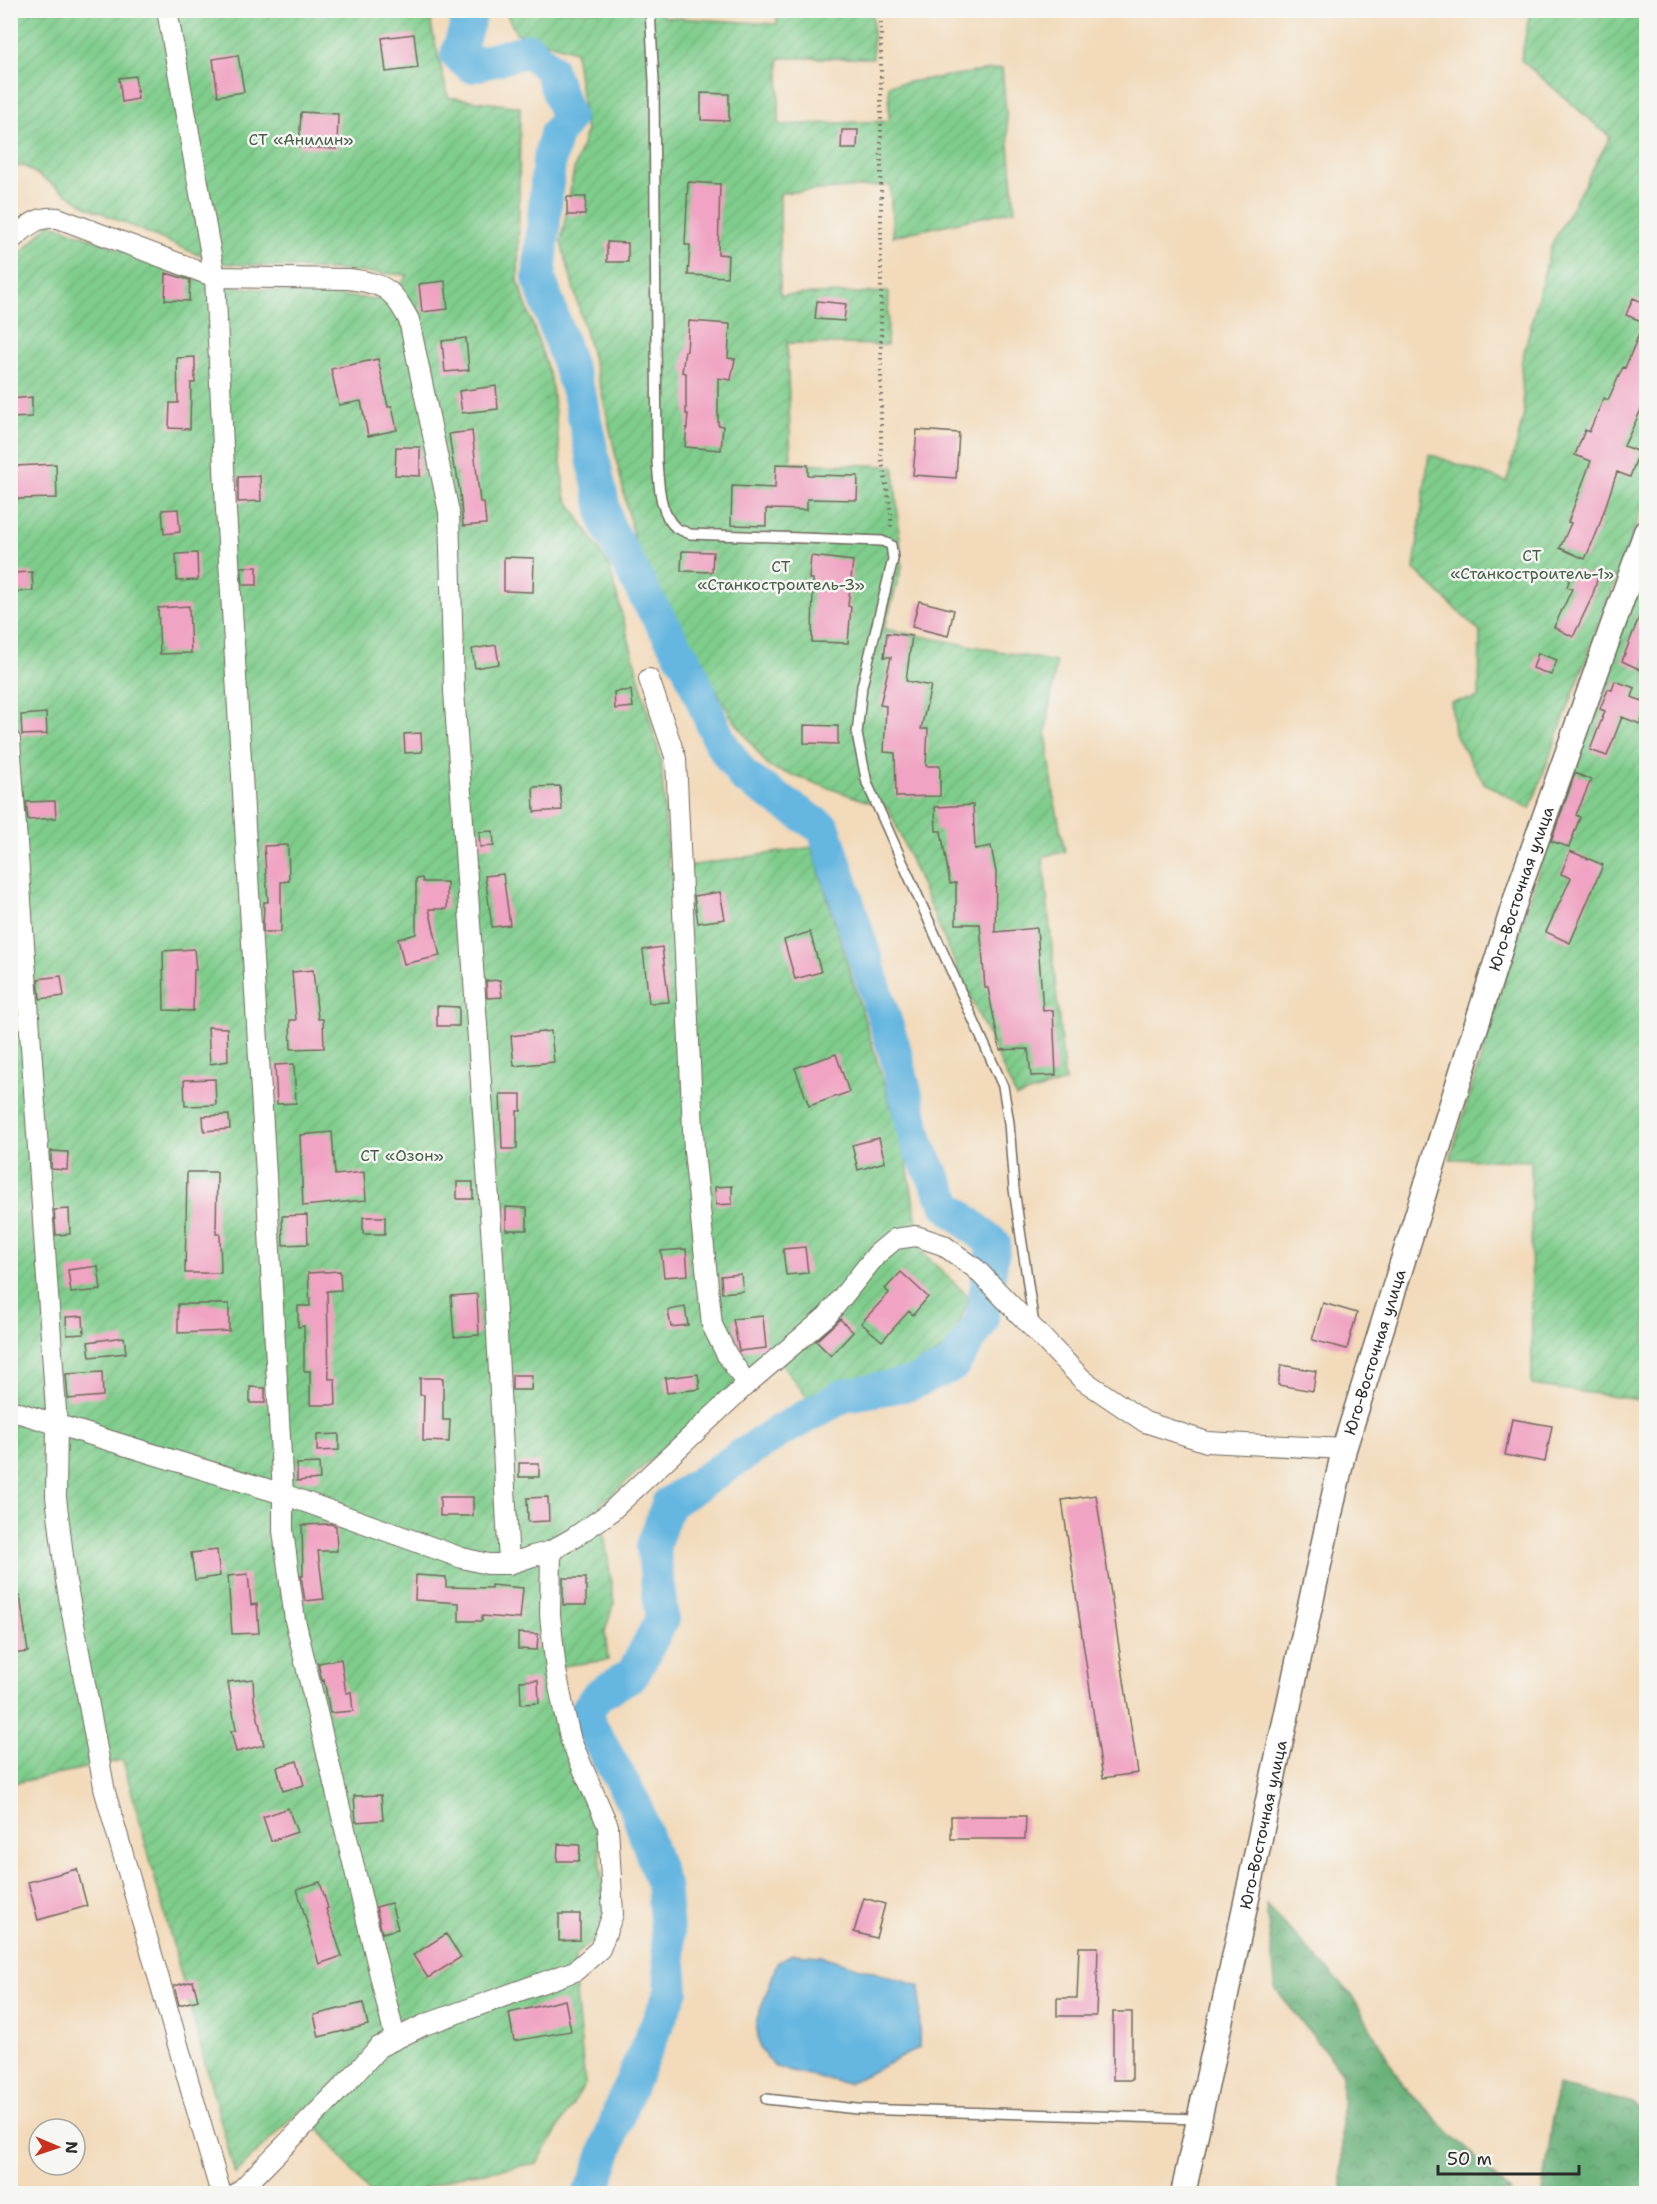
<svg xmlns="http://www.w3.org/2000/svg" width="1657" height="2204" font-family="'Shantell Sans',sans-serif">
	<defs>
		<pattern id="forest-crowns" width="20" height="18" patternUnits="userSpaceOnUse" patternTransform="scale(1.5)"><rect width="20" height="18" fill="#67b078"/><path d="M2 6a3 3 0 1 1 6 0M12 15a3 3 0 1 1 6 0" fill="none" stroke="#558f63"/></pattern>
		<pattern id="garden-furrows" width="10" height="10" patternUnits="userSpaceOnUse" patternTransform="scale(1.5)"><rect width="10" height="10" fill="#7fcd8c"/><path d="M-1 1l2-2M0 10L10 0M9 11l2-2" fill="none" stroke="#6eb079"/></pattern>
	</defs>
	<rect width="100%" height="100%" fill="#f6f6f2"/>
	<filter id="ink" filterUnits="userSpaceOnUse"><feTurbulence type="fractalNoise" baseFrequency=".0167" numOctaves="2"/><feDisplacementMap in="SourceGraphic" scale="12" xChannelSelector="R" yChannelSelector="G"/><feConvolveMatrix kernelMatrix="1 2 1 2 8 2 1 2 1" color-interpolation-filters="sRGB"/></filter>
	<filter id="wash" filterUnits="userSpaceOnUse"><feTurbulence type="fractalNoise" baseFrequency=".008" numOctaves="4" result="noise"/><feDisplacementMap in="SourceGraphic" scale="24" xChannelSelector="R" yChannelSelector="G"/><feGaussianBlur stdDeviation="1.35" result="paint"/><feColorMatrix in="noise" values="0 0 0 0 0 0 0 0 0 0 0 0 0 0 0 0 0 1.4 0 .05"/><feComposite in="paint" operator="in"/></filter>
	<g filter="url(#wash)">
		<rect width="100%" height="100%" fill="#f2daba"/>
		<path fill="url(#forest-crowns)" stroke="#496e52" stroke-width="1.5" d="M1266,1905L1351,1994L1404,2087L1511,2193H1342V2072L1276,1990Z
			M1557,2086L1634,2103L1646,2117V2193H1543Z"/>
		<path fill="url(#garden-furrows)" stroke="#557c5c" stroke-width="1.5" d="M11,11H433L431,25L448,97L520,107L518,281L551,379L565,496L609,566L661,760L669,869L812,847L905,1152L922,1252L969,1297L952,1344L907,1371L810,1401L772,1351L600,1505L614,1603L605,1631L608,1660L547,1668L561,1738L597,1827L605,1905L599,1935L575,1955V1983L585,2084L537,2163L459,2176L411,2193H369L303,2107L235,2174L123,1760L10,1784L11,264L50,223L215,285L388,300L408,275L217,263L88,207L24,166L11,167Z
			M505,11H662L663,17L777,24V11H873V58H779V125L889,121V85L1002,68L1015,210L893,236L890,185L780,193V295L889,292L887,345L787,343L791,463L894,466L902,567L884,629L1056,662L1046,732L1055,803L1065,852L1043,856L1065,1082L1016,1097L944,939L889,809L769,767L731,716L637,553L602,393L561,242L574,170L586,132L575,51L516,33Z
			M1530,11H1646V499L1530,809L1484,783L1454,733L1451,702L1479,698L1480,632L1414,569L1429,454L1507,482L1524,414L1521,364L1551,246L1610,137L1521,60Z
			M1646,560V1401L1532,1385L1531,1161L1450,1159L1533,887Z"/>
		<path fill="#65b6e0" stroke="#487086" stroke-width="1.5" d="M793,1954L821,1956L920,1986L919,2048L848,2084L775,2067L760,2049L756,2022L778,1961Z"/>
		<g fill="none" stroke-linecap="round" stroke-linejoin="round">
			<path stroke="#65b6e0" stroke-width="34" d="M472,10L457,55L471,66L529,50L550,69L568,118L556,134L549,161L539,278L580,397L607,524L647,599L688,666L720,742L744,777L824,829L896,1055L918,1146L948,1206L994,1244L981,1322L953,1365L910,1384L845,1395L778,1432L668,1504L653,1546L662,1619L633,1674L598,1695L584,1715L635,1805L663,1885L672,1990L622,2104L596,2180L589,2194"/>
		</g>
		<g id="blocks">
			<path fill="#f0a3c2" d="M414,34L418,68L386,72L382,38Z
				M238,55L244,92L218,96L213,59Z
				M135,76L138,99L122,102L119,78Z
				M701,93L729,94V121L701,120Z
				M301,112L338,114L337,149L299,147Z
				M842,130H858L857,149H841Z
				M688,182L720,184L718,254L728,255L727,277L688,275L690,245H685Z
				M567,197H586L585,215H567Z
				M607,242L628,243V262H607Z
				M166,273L190,280L189,301L165,300Z
				M445,281L448,309L422,312L419,284Z
				M1633,298L1647,304V397L1624,446L1639,452L1630,477L1617,472L1597,532L1585,559L1560,548L1571,523L1568,522L1591,461L1575,455L1585,430L1589,432L1604,398L1608,400L1623,367L1625,368L1644,322L1626,315Z
				M817,301L846,304L844,321L815,319Z
				M689,321L730,324L728,358L735,359L731,380L718,378V425L723,426L721,450L685,447L688,414H686V373L682,372L685,351H687Z
				M466,338L469,370L445,372L442,341Z
				M195,357V383H191L190,429L169,428L170,403H178L177,358Z
				M378,359L388,407L392,406L397,430L368,436L361,401L339,405L331,369Z
				M496,386L498,409L462,413L459,391Z
				M32,397V417L10,418V399Z
				M917,430L959,433L956,478L913,475Z
				M472,431L480,502H484L486,524L463,526L460,493L456,469H454L449,434Z
				M396,447H420V476L395,475Z
				M56,464L57,498L17,499L16,466Z
				M776,464L808,465V475L858,476L857,500L807,499V510L766,509V526L731,525L732,486L775,488Z
				M260,476L261,501L238,502V477Z
				M178,509L180,532L164,534L162,510Z
				M682,551L713,552L712,572L681,571Z
				M197,553L198,580L177,581L176,554Z
				M811,556L853,561L848,606L851,607L848,643L812,642L813,579H809Z
				M504,557L534,558L533,592L504,591Z
				M241,567H257V585H243Z
				M1573,569L1598,577L1592,597L1573,637L1554,627L1572,589L1567,587Z
				M32,572L33,591L13,592L12,573Z
				M919,601L954,610L948,636L912,627Z
				M1644,604L1647,605V652L1641,670L1622,661Z
				M189,606L191,653L160,654L158,608Z
				M887,633L912,636L906,681L931,686L921,729H928L926,766H940V796L896,797L895,753L884,752L886,706L880,705L891,657H884Z
				M496,645L499,664L475,668L472,649Z
				M1538,653L1557,660L1551,675L1533,668Z
				M1615,681L1635,688L1632,697L1647,703V705L1640,724L1622,717L1607,756L1590,750L1605,711L1600,709L1608,689L1612,690Z
				M631,690L633,707L615,709L614,692Z
				M46,713L47,734L22,735L21,715Z
				M804,725L838,726V744L804,743Z
				M421,733L422,752L405,753L404,734Z
				M1575,773L1591,780L1576,815L1580,817L1569,847L1551,841Z
				M560,786L562,810L534,812L533,787Z
				M55,801L56,818L28,820L26,802Z
				M973,805L975,849L991,846L996,872L995,932L1037,928L1043,1011L1053,1010L1056,1075L1031,1076L1028,1049L1000,1050L988,988H985L980,924H956V883L950,884L941,831H936L935,807Z
				M493,831L494,846L480,847L479,832Z
				M288,845L289,881L281,882V932H263L264,902H268L264,846Z
				M1570,851L1603,865L1570,943L1546,932L1571,878L1561,874Z
				M503,874L510,925L492,927L485,876Z
				M422,878L423,882H447V909H429L440,956L404,964L398,939L416,934V879Z
				M720,892L725,919L698,923L694,896Z
				M810,932L821,972L795,979L784,940Z
				M662,947L669,1002L649,1003L643,950Z
				M194,949L196,970H194L193,1011L164,1010L163,951Z
				M313,970L318,1019H323L324,1048L291,1049L290,1020H296L292,972Z
				M61,976L64,996L40,999L38,979Z
				M500,980L502,997L487,998L486,981Z
				M437,1006L459,1007V1026H437Z
				M208,1027L227,1028L228,1061L210,1064Z
				M551,1031L554,1062L514,1066L511,1036Z
				M836,1054L849,1092L809,1106L795,1068Z
				M294,1064L296,1103L277,1104L275,1065Z
				M215,1079L216,1105L185,1106L184,1080Z
				M500,1094H521V1111H517V1149H502Z
				M229,1115L230,1129L204,1131L203,1116Z
				M332,1132L335,1175L364,1172L366,1200L303,1206L300,1135Z
				M879,1138L885,1162L858,1170L852,1145Z
				M51,1151L68,1152L67,1170L51,1169Z
				M187,1172H217L216,1234H220L221,1273H185Z
				M457,1182H473V1199H457Z
				M732,1186V1204L716,1205L715,1187Z
				M506,1207L527,1208V1230H506Z
				M69,1209L70,1234L56,1235L54,1210Z
				M307,1215L308,1244L283,1245L282,1216Z
				M363,1217H385V1234H363Z
				M805,1247L808,1273L786,1275L783,1249Z
				M686,1249L688,1275L664,1277L661,1251Z
				M98,1266L101,1290L71,1293L68,1270Z
				M340,1271L341,1290L327,1291L329,1379H335L336,1405H310V1371H304V1326L298,1327V1306H310L308,1273Z
				M901,1272L928,1297L913,1315L909,1311L882,1341L861,1323L889,1293L885,1289Z
				M741,1274L743,1291L722,1293L721,1276Z
				M477,1294L479,1335L454,1337L451,1296Z
				M1323,1303L1357,1313L1347,1349L1312,1340Z
				M178,1304H229V1331L178,1333Z
				M685,1307L688,1325L671,1327L668,1310Z
				M83,1316L84,1334L67,1335L66,1317Z
				M763,1316L766,1348L739,1351L733,1319Z
				M840,1319L853,1332L831,1356L816,1341Z
				M124,1337L126,1353L90,1357L88,1342Z
				M1281,1365L1316,1371L1313,1391L1278,1385Z
				M102,1372L103,1396L68,1399L66,1374Z
				M698,1374L700,1389L667,1393L665,1378Z
				M512,1375H532L531,1390H512Z
				M420,1378H443V1420H450L449,1442L423,1441L424,1395H420Z
				M250,1387L265,1388V1403H250Z
				M1512,1419L1552,1426L1545,1462L1505,1455Z
				M339,1434V1450L317,1451V1435Z
				M319,1463L320,1479L297,1481V1464Z
				M519,1463H539V1477H519Z
				M1096,1495L1138,1773L1103,1778L1062,1500Z
				M440,1497H473V1516H440Z
				M548,1497L549,1521L528,1522L527,1498Z
				M331,1524L336,1526L337,1551H318L324,1599L305,1601L301,1576H303L302,1525Z
				M217,1550L220,1576L195,1580L191,1553Z
				M248,1574L251,1605L257,1604L259,1633L232,1634L228,1576Z
				M416,1575L446,1577V1587L491,1588V1585L523,1588L520,1619L482,1616V1621H459V1603L415,1600Z
				M563,1578H586V1605H563Z
				M20,1596L28,1652L10,1654V1597Z
				M518,1633L538,1634L537,1650L518,1649Z
				M341,1659L346,1693L351,1692L353,1711L330,1713L324,1680L322,1681L318,1663Z
				M253,1679L254,1700L264,1745L236,1752L231,1731L236,1730L228,1682Z
				M538,1680L539,1703L521,1704L520,1681Z
				M297,1761L304,1785L283,1791L277,1767Z
				M381,1795L383,1820L356,1822L354,1796Z
				M288,1808L297,1832L271,1841L263,1817Z
				M951,1816H1026L1025,1839H951Z
				M558,1844L580,1845L579,1861H557Z
				M77,1869L87,1906L38,1920L28,1882Z
				M320,1882L328,1908L326,1909L342,1956L319,1964L297,1889Z
				M864,1898L885,1904L876,1938L854,1932Z
				M391,1903L398,1929L382,1933L376,1907Z
				M559,1914H580V1940L559,1941Z
				M446,1934L461,1957L428,1978L413,1955Z
				M1079,1947H1098L1096,2016H1057V1998H1077Z
				M193,1981L198,2000L179,2005L174,1986Z
				M565,2000L571,2031L514,2041L509,2013Z
				M363,2003L368,2025L319,2037L314,2015Z
				M1113,2012H1132V2080H1113Z"/>
		</g>
	</g>
	<g filter="url(#ink)">
		<use href="#blocks" fill-opacity="0" stroke="#71685d" stroke-width="1.5"/>
		<g fill="none" stroke-linecap="round" stroke-linejoin="round">
			<g stroke="#71685d" stroke-width="12">
				<path id="service" d="M650,10L654,81L657,462C659,483 659,513 676,528C680,530 686,532 690,534L882,541L891,545L893,559L862,686L857,734L867,783L1003,1086L1009,1123L1014,1189L1034,1325
					M766,2099L857,2109L1197,2119"/>
			</g>
			<g stroke="#71685d" stroke-width="22">
				<path id="minor" d="M167,10L215,277L226,510L266,1175L283,1494V1531L295,1620L395,2038
					M10,241C27,227 35,216 58,218L215,277L349,279C385,284 392,288 409,320L449,512L454,691L493,1257L509,1564
					M649,679L676,759L694,1151L712,1325L727,1355L747,1384
					M10,740L57,1425L56,1497L66,1581L105,1792L221,2194
					M10,1410L283,1494L462,1558L488,1564H509L533,1556L551,1551L573,1538L608,1514L747,1384L827,1316L877,1254L895,1239L916,1236L943,1245L976,1269L1083,1380L1145,1422L1207,1442L1344,1449
					M237,2194L353,2076L379,2047L424,2025L575,1971L600,1949L613,1914L608,1826L571,1741L564,1711L556,1671L550,1615L551,1551"/>
			</g>
			<g stroke="#71685d" stroke-width="27">
				<g id="tertiary">
					<path id="s1" d="M1183,2194L1344,1449L1519,889L1646,532"/>
				</g>
			</g>
			<path stroke="#71685d" stroke-width="4" stroke-dasharray="1.5 4.5" stroke-linecap="butt" d="M881,10V456L891,512V531"/>
			<use href="#service" stroke="#fff" stroke-width="9"/>
			<use href="#minor" stroke="#fff" stroke-width="20"/>
			<use href="#tertiary" stroke="#fff" stroke-width="24"/>
		</g>
	</g>
	<g text-anchor="middle" stroke-width="5" stroke-linejoin="round" paint-order="stroke">
		<g font-size="16" fill="#445c48" stroke="#f6f6f2">
			<text x="301" y="145">СТ «Анилин»</text>
			<text x="1532" y="561">СТ<tspan x="1532" dy="18">«Станкостроитель-1»</tspan></text>
			<text x="781" y="572">СТ<tspan x="781" dy="18">«Станкостроитель-3»</tspan></text>
			<text x="402" y="1161">СТ «Озон»</text>
		</g>
		<g font-size="16" fill="#2b2b2b" stroke="#f6f6f2">
			<text dy="6" stroke="none"><textPath href="#s1" startOffset="1350">Юго-Восточная улица</textPath></text>
			<text dy="6" stroke="none"><textPath href="#s1" startOffset="864">Юго-Восточная улица</textPath></text>
			<text dy="6" stroke="none"><textPath href="#s1" startOffset="378">Юго-Восточная улица</textPath></text>
		</g>
	</g>
	<rect width="1657" height="2204" fill="none" stroke="#f6f6f2" stroke-width="36"/>
	<g transform="translate(57 2147) rotate(92)"><circle r="28" fill="#f6f6f2" stroke="#a5a5a2" stroke-width="1.5"/>
	<path d="M0-4.5L10 22L0 15L-10 22Z" fill="#c8321e"/>
	<text y="-9" font-size="16" font-weight="bold" text-anchor="middle" fill="#2b2b2b">N</text>
	</g>
	<path d="M1438 2165v9h141v-9" fill="none" stroke="#2b2b2b" stroke-width="3"/>
	<text x="1447" y="2165" font-size="18" fill="#2b2b2b" stroke="#f6f6f2" stroke-width="4.5" paint-order="stroke">50 m</text>
</svg>
